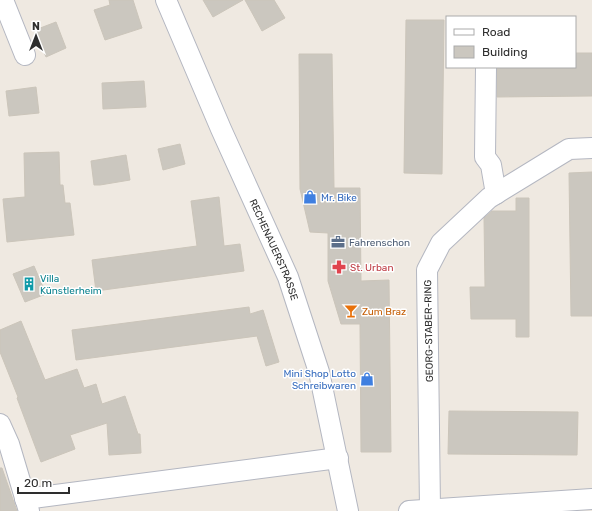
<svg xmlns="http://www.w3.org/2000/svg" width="592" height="511" font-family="Rubik,sans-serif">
	<rect width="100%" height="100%" fill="#efe9e1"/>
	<path fill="#cbc7bf" stroke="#cbc5ba" d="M109,0H133L142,28L105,40L94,10L110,5Z
		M203,0H243L213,17Z
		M245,0H274L285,18L262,31Z
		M406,20H444L442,174L404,173Z
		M56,22L66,48L46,57L35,30Z
		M575,53H592V96L497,97V67H575Z
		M299,54H332L334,188H360L361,281L389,280L391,452H361L360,324H341L328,281V233L310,232L300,189Z
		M144,81L146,107L103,109L102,83Z
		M36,87L39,113L9,116L6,91Z
		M180,144L185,164L163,170L158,149Z
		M59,152L60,185H63L65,203H70L74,235L7,242L3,199L25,197L24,153Z
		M126,155L130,180L100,185H94L91,161Z
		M592,172V316H571L569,173Z
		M219,197L224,246L240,244L244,271L96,291L92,260L197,246L191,201Z
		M516,198H529V337H516V319H471L470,287H485L484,218L492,211H516Z
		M34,266L46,294L25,302L13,274Z
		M249,307L250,314L263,310L279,362L266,366L257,336L76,360L72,330Z
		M21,321L45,380L77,369L84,388L96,384L102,404L125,396L138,434H140L141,453L109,455L107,423L70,435L75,449L41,462L17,398L18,397L0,352V330Z
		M449,411L578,412L577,455L448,454Z
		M0,468H2L17,511H0Z"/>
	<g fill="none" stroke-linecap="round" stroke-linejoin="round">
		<g stroke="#b4b7c1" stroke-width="22">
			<g id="minor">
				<path d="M3,0L25,55"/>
				<path id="s1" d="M166,0L221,129L288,277L319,372L348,511"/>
				<path d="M486,67L485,157L491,165L496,194"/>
				<path d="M0,424L9,444L29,511"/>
				<path d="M25,499L338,458"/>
				<path d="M430,509L427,270L441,243L489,198L569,149L592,148"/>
				<path d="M409,511L592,499"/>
			</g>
		</g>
		<use href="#minor" stroke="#fff" stroke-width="20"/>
	</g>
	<defs>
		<g id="shop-bare" transform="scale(1.08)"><path d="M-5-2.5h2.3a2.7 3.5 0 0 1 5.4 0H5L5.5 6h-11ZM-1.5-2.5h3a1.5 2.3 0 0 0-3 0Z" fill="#3f7fe0" stroke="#fff" stroke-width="2.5" paint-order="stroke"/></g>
		<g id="office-bare" transform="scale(1.08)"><path d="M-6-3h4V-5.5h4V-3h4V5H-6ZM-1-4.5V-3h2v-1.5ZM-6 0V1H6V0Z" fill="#5c6f8a" stroke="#fff" stroke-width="2.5" paint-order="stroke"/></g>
		<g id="pharmacy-bare" transform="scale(1.08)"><path d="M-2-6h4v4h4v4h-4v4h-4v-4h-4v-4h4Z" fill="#e0444e" stroke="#fff" stroke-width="2.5" paint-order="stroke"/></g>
		<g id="building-bare" transform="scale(1.08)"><path d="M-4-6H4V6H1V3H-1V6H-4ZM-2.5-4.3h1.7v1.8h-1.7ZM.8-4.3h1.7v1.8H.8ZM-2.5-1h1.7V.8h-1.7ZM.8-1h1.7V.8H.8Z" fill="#0f9aa8" stroke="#fff" stroke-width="2.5" paint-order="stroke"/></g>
		<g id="bar-bare" transform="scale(1.08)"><path d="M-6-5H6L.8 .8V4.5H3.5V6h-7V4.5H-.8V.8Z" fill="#e8710a" stroke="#fff" stroke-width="2.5" paint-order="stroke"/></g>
	</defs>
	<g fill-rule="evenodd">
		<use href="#shop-bare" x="310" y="197"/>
		<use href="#office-bare" x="338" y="242"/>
		<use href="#pharmacy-bare" x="339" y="267"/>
		<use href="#building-bare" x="29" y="284"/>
		<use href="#bar-bare" x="351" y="311"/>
		<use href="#shop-bare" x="367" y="379"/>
	</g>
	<g text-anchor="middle" stroke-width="3" stroke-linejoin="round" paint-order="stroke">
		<g font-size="10" fill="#366cbe" stroke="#fff" text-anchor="start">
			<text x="321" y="201">Mr. Bike</text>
			<text x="356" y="377" text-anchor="end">Mini Shop Lotto<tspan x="356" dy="12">Schreibwaren</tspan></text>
		</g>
		<g font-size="10" fill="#4e5e75" stroke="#fff" text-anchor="start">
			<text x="349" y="246">Fahrenschon</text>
		</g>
		<g font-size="10" fill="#2e2e2e" stroke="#fff">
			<text dy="4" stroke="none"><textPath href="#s1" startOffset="272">RECHENAUERSTRASSE</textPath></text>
			<text transform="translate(428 331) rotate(-91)" y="4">GEORG-STABER-RING</text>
		</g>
		<g font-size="10" fill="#be3a42" stroke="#fff" text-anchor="start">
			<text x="350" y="271">St. Urban</text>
		</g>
		<g font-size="10" fill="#0d838f" stroke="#fff" text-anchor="start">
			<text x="40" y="282">Villa<tspan x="40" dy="12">Künstlerheim</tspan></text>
		</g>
		<g font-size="10" fill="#c56008" stroke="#fff" text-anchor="start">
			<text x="362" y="315">Zum Braz</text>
		</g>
	</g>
	<rect x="446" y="16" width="130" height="52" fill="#ffffff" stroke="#ababab"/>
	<rect x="454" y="29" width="20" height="6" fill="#ffffff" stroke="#ababab"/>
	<text x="482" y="36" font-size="12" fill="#2e2e2e">Road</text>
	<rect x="454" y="46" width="20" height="12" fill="#cbc7bf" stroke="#ababab"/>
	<text x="482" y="56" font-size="12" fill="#2e2e2e">Building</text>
	<g transform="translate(36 36)" stroke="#ffffff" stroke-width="3" paint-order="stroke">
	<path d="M0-3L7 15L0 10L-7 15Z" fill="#2e2e2e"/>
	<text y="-6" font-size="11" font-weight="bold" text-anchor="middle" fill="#2e2e2e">N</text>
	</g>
	<path d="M18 487v6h51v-6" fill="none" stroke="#2e2e2e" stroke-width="2"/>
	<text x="24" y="487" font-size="12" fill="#2e2e2e" stroke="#ffffff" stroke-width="3" paint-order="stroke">20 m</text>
</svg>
